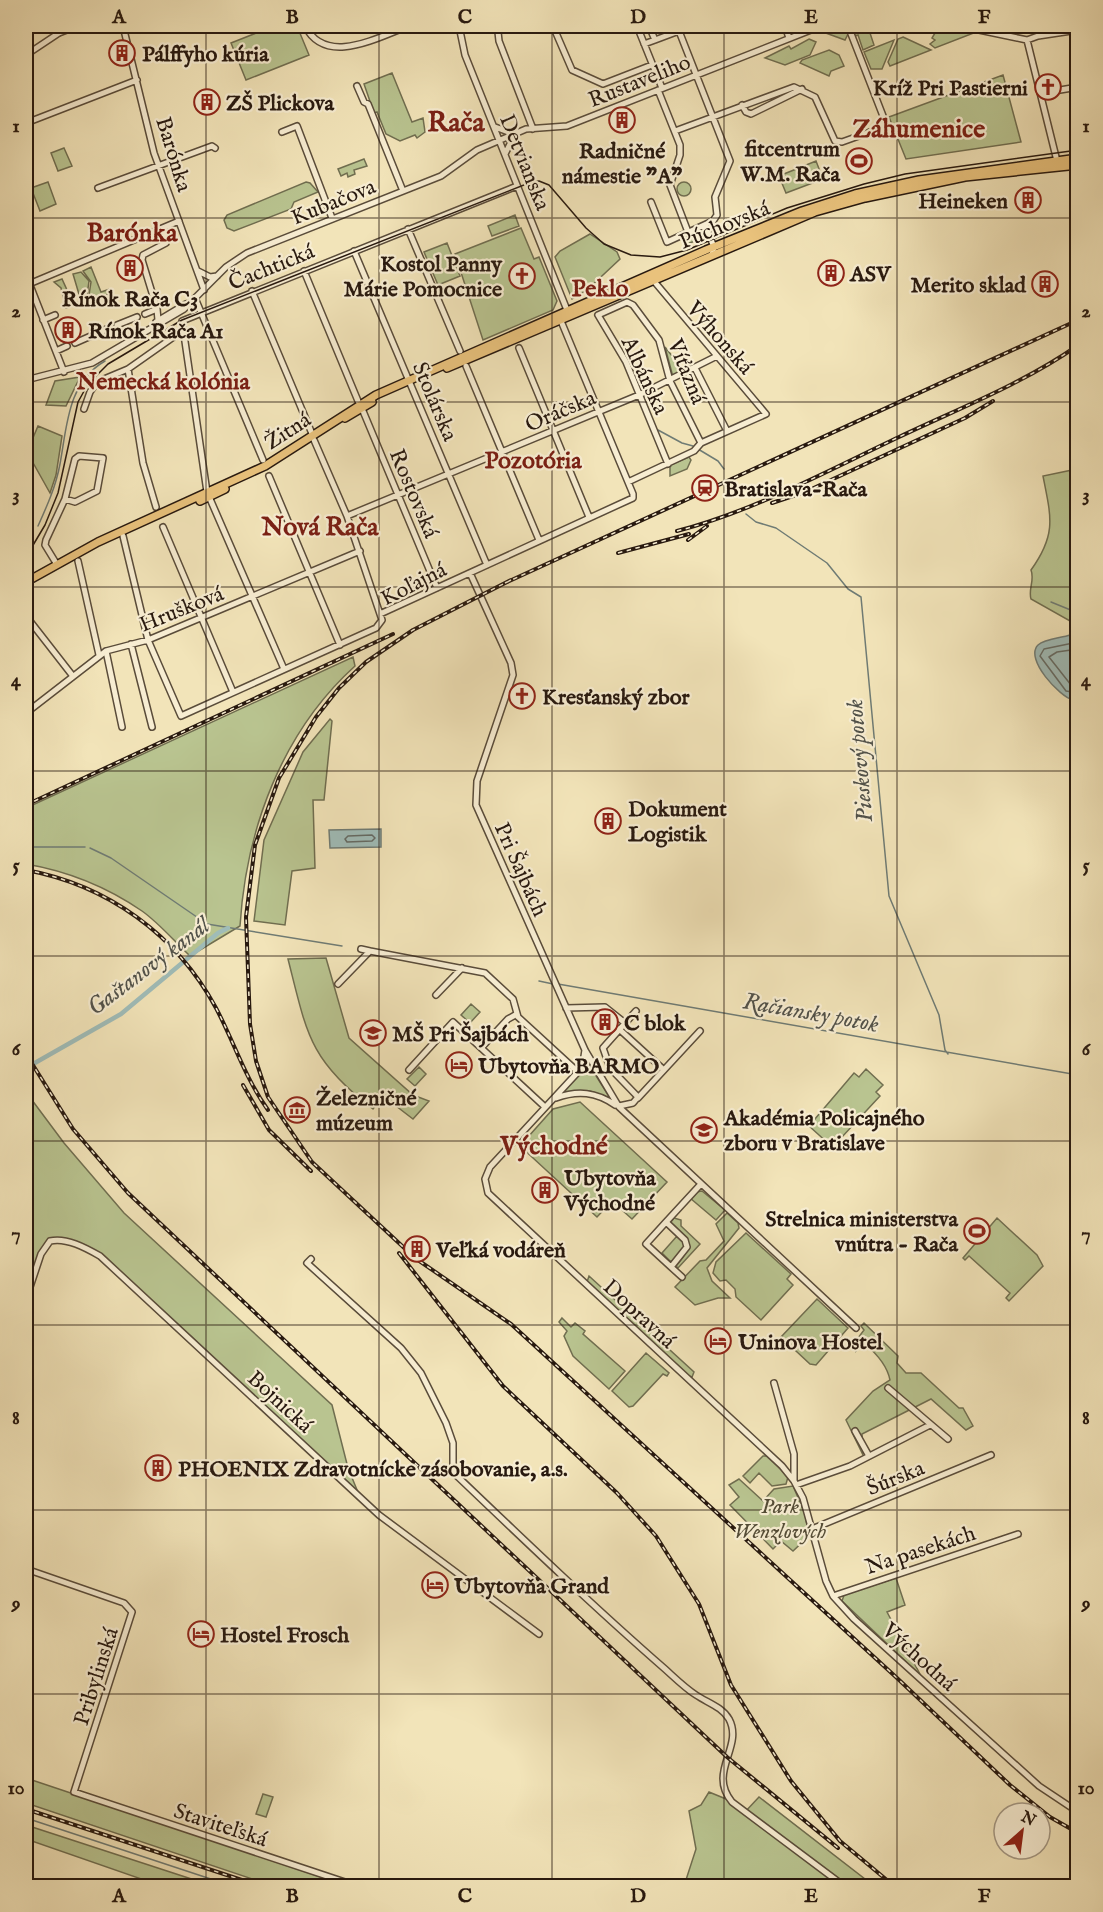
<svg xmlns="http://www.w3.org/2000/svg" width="1103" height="1912" font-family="'IM FELL English',serif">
	<rect width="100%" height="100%" fill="#f2e4b9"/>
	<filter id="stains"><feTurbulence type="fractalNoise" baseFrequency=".00333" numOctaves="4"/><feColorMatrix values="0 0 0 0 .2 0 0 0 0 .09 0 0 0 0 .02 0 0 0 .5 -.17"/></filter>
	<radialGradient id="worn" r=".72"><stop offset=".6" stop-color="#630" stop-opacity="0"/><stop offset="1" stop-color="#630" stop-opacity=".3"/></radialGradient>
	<path fill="#b9c490" stroke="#706e50" stroke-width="1.5" d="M274,26H297L309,55L246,80L231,43Z
		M832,26H844L848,34L845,40L823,32L824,29Z
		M918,26H949L971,34L935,48L930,44L935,40L932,38L935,33Z
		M868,27L874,45L863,50L858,35L855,36L854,33Z
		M903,37L931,50L890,66L888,62L898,39Z
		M809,39L816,42L810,55L785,65L765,58L789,46L791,49Z
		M894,40L882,69H871L864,52Z
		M829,50L839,55L844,66L831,71L829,76L800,63L802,60Z
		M392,73L412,122L423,118L425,132L417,138L415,135L400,141L386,134L377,112L374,113L364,84Z
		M1003,75L1021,142L906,159L889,117Z
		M64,148L72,166L58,171L51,153Z
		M364,159L367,166L354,170L355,174L348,177L347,173L341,176L338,169Z
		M816,161L823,179L786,193L779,176Z
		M48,182L56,204L40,211L31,188Z
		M306,182L310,183L318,192L294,202L291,209L234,231L227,228L224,220L227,215Z
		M677 189a7 7 0 1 1 14 0a7 7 0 1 1-14 0Z
		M515,215L519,226L492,236L488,226Z
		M521,228L534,259L539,257L557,301L553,310L483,340L455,254Z
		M697,232L705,233L706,237L687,244L685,239Z
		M590,234L617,252L620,259L587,290L572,299L555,257L560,251Z
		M447,243L460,276L438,285L424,252Z
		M91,267L101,292L110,289L111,293L93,300L89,295L91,282L83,271Z
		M81,272L89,281L87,296L92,301L85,303V300L82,303L66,308L61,288L54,282L62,279L73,303L81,301L73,274Z
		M665,347L684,371L673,377Z
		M80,377L66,406L46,405L55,381Z
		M38,426L62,436L56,475L50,493L27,452Z
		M689,457L691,460L687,469L670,476V465Z
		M1077,469L1078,620L1070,621L1031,599C1028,589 1035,580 1031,570C1057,534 1051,517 1043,476Z
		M353,657L355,666C282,732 246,829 240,926L190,956C174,941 159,923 142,911C107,887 67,871 26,864V808Z
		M330,719L332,721L324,800H313L315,868L292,871L285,925L254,921L264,840L303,752Z
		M326,958L349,1038L413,1095L429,1101L413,1119L383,1096L373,1109C309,1060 307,1034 288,959Z
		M471,1004L480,1012L470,1023L461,1015Z
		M588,1063L610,1098L590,1091L562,1094Z
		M419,1067L426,1074L415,1086L407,1079Z
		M866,1069L883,1085L876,1092L880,1096L842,1137L839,1134L829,1144L809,1126L854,1073L859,1077Z
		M26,1092L64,1143L124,1213L332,1405L348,1468L362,1502L196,1341L100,1254L57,1239L42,1249L26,1296Z
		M580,1102L667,1182L632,1219L612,1201L597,1217L520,1146L553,1109Z
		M702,1191L725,1210L716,1220L690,1198L696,1192Z
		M727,1213L738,1223L739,1228L707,1268L712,1281L730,1298H718L695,1305L675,1287L700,1261L706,1260L724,1241L716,1224Z
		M674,1218L681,1220V1226L700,1244L678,1268L676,1266C696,1243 690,1241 670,1223Z
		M997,1218L1037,1255L1043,1266L1009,1301L1006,1298L1010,1293L969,1256L965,1260L963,1258Z
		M746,1233L791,1274L787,1279L793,1285L761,1320L736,1297L735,1289L726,1280L720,1281L713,1273L716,1262Z
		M677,1236L684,1242V1248L673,1261H670L662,1253Z
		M589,1276L694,1372L692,1377L686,1375L587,1282Z
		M817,1299L848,1328L816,1365L810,1364L781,1337Z
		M562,1318L571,1327L575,1323L585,1331L583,1334L625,1371L609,1389L573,1356L564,1336L567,1331L559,1322Z
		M864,1323L898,1356L897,1363L906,1373H921L959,1408H963L973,1426L966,1430L931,1399L862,1434L863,1455L846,1420L873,1391L890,1380C887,1365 877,1354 865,1344L856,1351L858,1338L864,1330L861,1326Z
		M646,1353L669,1373L667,1376L663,1374L633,1406L629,1407L612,1391Z
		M763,1456H768L788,1477L786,1484L772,1486L759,1473L750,1483L743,1476Z
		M739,1479L763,1501L774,1489L793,1486L805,1514L809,1536L793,1551L781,1541L773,1549L730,1505L739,1497L729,1485Z
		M896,1578L905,1605L887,1612L921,1676L842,1601L844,1595Z
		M26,1778L348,1886H273L26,1803Z
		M709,1792L726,1799L744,1813L759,1797L874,1886H684L696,1849L689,1811L701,1805Z
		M263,1794L273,1797L266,1817L256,1814Z
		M26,1825L213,1886H154L153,1883L26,1839Z"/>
	<path fill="#9fbcb8" stroke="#6f7b74" stroke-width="1.5" d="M1070,635L1078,636L1077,698L1073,700C1060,697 1024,659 1038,645C1045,639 1061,638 1070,635Z
		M381,829V847L330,848L329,830Z"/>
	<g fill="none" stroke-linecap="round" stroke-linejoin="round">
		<path stroke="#646a64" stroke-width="1.5" d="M1078,642L1044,649L1040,656L1066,691L1078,693
			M1078,649L1057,652L1049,657L1071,685L1078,686
			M372,835L375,838L372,841L347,842L345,839L348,836Z"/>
		<path stroke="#6f7b74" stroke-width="1.5" d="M658,430L682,443L693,446
			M698,449L718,461L724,469
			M746,514L756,522L776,528L827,563L848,589L861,597L889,896L939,1015L945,1050L948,1054
			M38,526C47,506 56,486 60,464C67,427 67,383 105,361
			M26,548L30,541
			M1051,602L1078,613
			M26,847H85
			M90,848L111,858L207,924L342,946
			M539,981L553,984
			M558,984L1078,1075
			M26,1818L232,1886"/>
		<path stroke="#9fbcb8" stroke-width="4.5" d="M26,1068L121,1014L218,933L228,928"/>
		<g stroke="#5a4c3a" stroke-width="8">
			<path id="minor" d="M48,26L59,33
				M123,26L154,153L204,290
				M305,26C326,67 378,37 409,26
				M459,26L465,55L567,310
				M501,26L498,32L499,41L533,129
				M553,26L572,70L603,84L652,65
				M637,26L662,88
				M785,26L789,38
				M960,26L1027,40L1038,36L1078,30
				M655,40L679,31L684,26
				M1027,40L1057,161
				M644,44L655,40L649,26
				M26,55L59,33L77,26
				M357,86L364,102L368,104L403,191
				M658,90L680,145V155L670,185L688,232
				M1042,93L1078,87
				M742,105L746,112L751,114L802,89
				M26,123L137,80
				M495,127L514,134
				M675,131L794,87L815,97L835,141L842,142L881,128L883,116L848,26
				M282,132L297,126L332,218
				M505,154L514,136
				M98,188L212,146L215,148
				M651,202L667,242L713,221L717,215L715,197L730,161L679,31
				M705,225L714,247L712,255
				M408,229L460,351
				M354,251L487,565
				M198,271L210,277L217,276
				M304,271L358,401
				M26,275L64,372
				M29,284L179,221
				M252,291L313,436
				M195,298L263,460
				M145,314L157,309
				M43,320L55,315
				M158,320L157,309L142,260L143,255L166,243L164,229
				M156,322L186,304
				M117,325L137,317
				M75,343L109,328
				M519,348L589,517
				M56,351L67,346
				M466,366L539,540
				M695,368L727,431
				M128,369L143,463L156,507
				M26,380L92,363L184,309L226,267L247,253L441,176L477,150L526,129L567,126L821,26
				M84,409L90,392L97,382L128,369L182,331
				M363,411L437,588
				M668,464L626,362L598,315L627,302L633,305L659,340L670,381L701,443
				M269,476L340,645
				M628,482L694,451L701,443L766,414L653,280
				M347,516L639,395L717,356
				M163,527L233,692
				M123,536L148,640L181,716L376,628L382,620L347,516L314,440
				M78,561L99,655
				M56,563L45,545L46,540L65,499L75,459L79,456L103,458L97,491L75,502L65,499
				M470,573L511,663L513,675L477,781L476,805L585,1050L619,1107L856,1328
				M380,614L633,498V494L561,321
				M26,616L72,675
				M131,644L152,727
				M106,651L122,727
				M284,669L207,492L182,321L517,186
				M26,713L106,651L148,640L360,551
				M361,949L370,951
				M338,984L370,951L485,973L513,999L518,1017L578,1072
				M436,995L462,968
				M566,1008L605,1007L625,1023
				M619,1029L664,1070
				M481,1048L508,1019L517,1014
				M585,1050L583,1063L578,1072L490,1167L485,1179L488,1193L782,1466L794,1481
				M409,1070L453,1022L545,1107
				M556,1098C578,1090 596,1092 615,1105
				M638,1098L700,1031
				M619,1106L633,1103L638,1097L610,1068L603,1048L636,1011
				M666,1222L685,1240L687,1247L671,1267L646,1244Z
				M666,1222L701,1184
				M311,1259L307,1263L401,1348L421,1373L446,1423L453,1443V1468L457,1476C525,1541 594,1607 665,1669C675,1678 685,1688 696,1695C708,1703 722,1707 729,1719C744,1747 707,1772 732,1802L844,1886
				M671,1267L682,1277
				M26,1299L41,1254L50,1241C66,1237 86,1248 100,1256L379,1515L539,1634
				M774,1383L794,1454V1481L803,1498L826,1581L833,1596L854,1619L1039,1786L1078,1812
				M888,1388L948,1439
				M855,1431L869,1456
				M796,1485L850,1466L930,1425
				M812,1529L991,1455
				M26,1569L124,1603L132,1612L74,1792L357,1886
				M833,1596L1018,1534"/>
		</g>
		<g stroke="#28190f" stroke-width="10">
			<path id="major" d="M447,368L815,212L865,198L965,177L1078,165
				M345,418L372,402
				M200,501L225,489
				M26,582L98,542L265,466L376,395L706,250L802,211L855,194L919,180L1078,158"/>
		</g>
		<use href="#minor" stroke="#f7edd2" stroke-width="5"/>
		<use href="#major" stroke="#e9c27c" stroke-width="7"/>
		<path stroke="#28190f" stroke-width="1.5" d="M26,557L45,525L58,493L78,402L88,384L108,364L182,320L529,183L539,181L549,185L586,228L604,244L631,255L660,257L687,250L787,208L864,184L905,174L1078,150"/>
		<g stroke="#28190f" stroke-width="4">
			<path id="rail" d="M1072,308L1078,305
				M772,503L805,492L965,418L993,401
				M677,531C754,511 827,471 899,437C960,408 1022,384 1077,346
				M688,540L707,526
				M618,553L689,534
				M511,580L413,630L366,662L339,688L316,717L279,778L255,845L246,917L250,1024L256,1061L268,1097L312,1162L415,1258L511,1324L897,1678L1010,1785L1050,1817L1078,1833
				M505,583L1078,320
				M26,805L393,634
				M26,870C107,885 176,934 216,1008C234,1042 245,1078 268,1110
				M26,1054L73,1129L128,1193L727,1757L838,1848
				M243,1085L269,1130L311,1171
				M399,1253L503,1386L617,1493L656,1536L699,1604L731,1685L791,1781L840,1841L894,1886
				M26,1809L260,1886"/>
		</g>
		<use href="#rail" stroke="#f7edd2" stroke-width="1.5" stroke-dasharray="4.5" stroke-linecap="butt"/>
	</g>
	<path fill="none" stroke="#28190f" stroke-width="1.5" stroke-opacity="0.55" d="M206,26V1886M379,26V1886M552,26V1886M724,26V1886M897,26V1886M26,218H1078M26,402H1078M26,587H1078M26,771H1078M26,956H1078M26,1141H1078M26,1325H1078M26,1510H1078M26,1694H1078"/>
	<defs>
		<g id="building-ring" transform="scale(1.35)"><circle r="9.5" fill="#f7edd2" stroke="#8f2418" stroke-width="1.5"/><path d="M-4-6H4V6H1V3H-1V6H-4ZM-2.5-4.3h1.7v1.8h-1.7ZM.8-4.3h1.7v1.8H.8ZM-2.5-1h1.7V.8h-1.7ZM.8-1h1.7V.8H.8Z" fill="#8f2418"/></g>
		<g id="church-ring" transform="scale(1.35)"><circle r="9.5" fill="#f7edd2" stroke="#8f2418" stroke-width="1.5"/><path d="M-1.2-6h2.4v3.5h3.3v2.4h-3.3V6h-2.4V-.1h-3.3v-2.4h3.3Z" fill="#8f2418"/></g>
		<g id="stadium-ring" transform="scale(1.35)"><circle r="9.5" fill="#f7edd2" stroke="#8f2418" stroke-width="1.5"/><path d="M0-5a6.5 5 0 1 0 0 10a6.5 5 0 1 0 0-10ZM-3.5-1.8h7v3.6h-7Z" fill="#8f2418"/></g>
		<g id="station-ring" transform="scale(1.35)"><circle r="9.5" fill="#f7edd2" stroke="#8f2418" stroke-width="1.5"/><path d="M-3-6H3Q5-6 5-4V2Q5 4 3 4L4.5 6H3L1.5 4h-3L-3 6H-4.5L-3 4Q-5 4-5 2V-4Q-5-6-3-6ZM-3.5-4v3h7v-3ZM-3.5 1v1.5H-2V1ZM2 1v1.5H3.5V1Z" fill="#8f2418"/></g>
		<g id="school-ring" transform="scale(1.35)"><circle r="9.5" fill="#f7edd2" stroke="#8f2418" stroke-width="1.5"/><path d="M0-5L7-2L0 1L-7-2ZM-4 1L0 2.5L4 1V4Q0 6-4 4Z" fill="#8f2418"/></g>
		<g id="hotel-ring" transform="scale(1.35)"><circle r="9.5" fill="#f7edd2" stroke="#8f2418" stroke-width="1.5"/><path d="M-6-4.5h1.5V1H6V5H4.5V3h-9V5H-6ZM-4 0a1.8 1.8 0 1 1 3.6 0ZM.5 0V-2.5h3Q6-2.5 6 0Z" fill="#8f2418"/></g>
		<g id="museum-ring" transform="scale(1.35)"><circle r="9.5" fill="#f7edd2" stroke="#8f2418" stroke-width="1.5"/><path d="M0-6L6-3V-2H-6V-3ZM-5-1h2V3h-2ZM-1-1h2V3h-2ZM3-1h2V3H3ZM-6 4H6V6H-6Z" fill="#8f2418"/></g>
		<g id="university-ring" transform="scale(1.35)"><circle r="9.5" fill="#f7edd2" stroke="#8f2418" stroke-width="1.5"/><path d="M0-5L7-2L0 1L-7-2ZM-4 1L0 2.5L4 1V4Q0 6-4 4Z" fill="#8f2418"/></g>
	</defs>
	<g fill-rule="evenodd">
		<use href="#building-ring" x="122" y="53"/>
		<use href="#church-ring" x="1048" y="87"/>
		<use href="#building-ring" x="207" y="102"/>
		<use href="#building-ring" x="622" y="120"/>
		<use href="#stadium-ring" x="859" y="161"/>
		<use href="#building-ring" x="1028" y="200"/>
		<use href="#building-ring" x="130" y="268"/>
		<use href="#building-ring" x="831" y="273"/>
		<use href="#church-ring" x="522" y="276"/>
		<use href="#building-ring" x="1045" y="284"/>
		<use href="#building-ring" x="68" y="330"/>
		<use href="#station-ring" x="705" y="488"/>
		<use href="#church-ring" x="522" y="696"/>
		<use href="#building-ring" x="608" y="821"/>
		<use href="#building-ring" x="605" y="1022"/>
		<use href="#school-ring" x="373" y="1033"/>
		<use href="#hotel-ring" x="459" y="1065"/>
		<use href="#museum-ring" x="297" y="1110"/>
		<use href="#university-ring" x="704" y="1130"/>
		<use href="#building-ring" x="545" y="1190"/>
		<use href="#stadium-ring" x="977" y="1231"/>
		<use href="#building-ring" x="417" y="1249"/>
		<use href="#hotel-ring" x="718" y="1341"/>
		<use href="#building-ring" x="158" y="1468"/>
		<use href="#hotel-ring" x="435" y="1585"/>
		<use href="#hotel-ring" x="201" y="1634"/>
	</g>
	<g text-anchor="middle" stroke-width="4.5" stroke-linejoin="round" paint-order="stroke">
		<g font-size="22" font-weight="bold" fill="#28190f" stroke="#f7edd2" text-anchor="start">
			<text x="142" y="61">Pálffyho kúria</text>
			<text x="1028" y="95" text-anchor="end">Kríž Pri Pastierni</text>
			<text x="226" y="110">ZŠ Plickova</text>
			<text x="840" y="156" text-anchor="end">fitcentrum<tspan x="840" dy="25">W.M. Rača</tspan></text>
			<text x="622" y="158" text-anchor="middle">Radničné<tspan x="622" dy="25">námestie "A"</tspan></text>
			<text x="1008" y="208" text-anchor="end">Heineken</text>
			<text x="502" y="271" text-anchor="end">Kostol Panny<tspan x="502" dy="25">Márie Pomocnice</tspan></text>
			<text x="850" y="281">ASV</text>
			<text x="1026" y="292" text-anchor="end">Merito sklad</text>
			<text x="130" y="306" text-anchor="middle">Rínok Rača C3</text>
			<text x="88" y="338">Rínok Rača A1</text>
			<text x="724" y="496">Bratislava-Rača</text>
			<text x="542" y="704">Kresťanský zbor</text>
			<text x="628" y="816">Dokument<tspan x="628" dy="25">Logistik</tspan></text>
			<text x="624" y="1030">C blok</text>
			<text x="392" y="1041">MŠ Pri Šajbách</text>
			<text x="478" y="1073">Ubytovňa BARMO</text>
			<text x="316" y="1105">Železničné<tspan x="316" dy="25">múzeum</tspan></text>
			<text x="724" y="1125">Akadémia Policajného<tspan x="724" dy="25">zboru v Bratislave</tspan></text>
			<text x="564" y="1185">Ubytovňa<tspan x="564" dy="25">Východné</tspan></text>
			<text x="958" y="1226" text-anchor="end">Strelnica ministerstva<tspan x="958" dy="25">vnútra - Rača</tspan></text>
			<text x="436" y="1257">Veľká vodáreň</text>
			<text x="738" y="1349">Uninova Hostel</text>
			<text x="178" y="1476">PHOENIX Zdravotnícke zásobovanie, a.s.</text>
			<text x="454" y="1593">Ubytovňa Grand</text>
			<text x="220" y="1642">Hostel Frosch</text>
		</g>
		<g font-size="22" fill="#28190f" stroke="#f7edd2">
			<text transform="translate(639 80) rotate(-22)" y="8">Rustaveliho</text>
			<text transform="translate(175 154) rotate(73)" y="8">Barónka</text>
			<text transform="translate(526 162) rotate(68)" y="8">Detvianska</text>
			<text transform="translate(333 201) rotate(-22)" y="8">Kubačova</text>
			<text transform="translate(724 224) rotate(-22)" y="8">Púchovská</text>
			<text transform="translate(271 266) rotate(-22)" y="8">Čachtická</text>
			<text transform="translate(721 337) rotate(49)" y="8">Výhonská</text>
			<text transform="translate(688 371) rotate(68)" y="8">Víťazná</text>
			<text transform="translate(646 375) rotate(65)" y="8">Albánska</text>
			<text transform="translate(436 401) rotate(67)" y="8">Stolárska</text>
			<text transform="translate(560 410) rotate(-23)" y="8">Oráčska</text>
			<text transform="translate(287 430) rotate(-33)" y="8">Žitná</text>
			<text transform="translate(415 493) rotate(67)" y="8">Rostovská</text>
			<text transform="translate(413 583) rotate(-27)" y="8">Koľajná</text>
			<text transform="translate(181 608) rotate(-22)" y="8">Hrušková</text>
			<text transform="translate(522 869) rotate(66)" y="8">Pri Šajbách</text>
			<text transform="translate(640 1313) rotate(43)" y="8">Dopravná</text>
			<text transform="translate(281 1401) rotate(43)" y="8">Bojnická</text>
			<text transform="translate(895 1477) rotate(-22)" y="8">Šúrska</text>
			<text transform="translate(920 1549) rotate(-18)" y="8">Na pasekách</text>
			<text transform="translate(920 1656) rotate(42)" y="8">Východná</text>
			<text transform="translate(95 1676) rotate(-72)" y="8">Pribylinská</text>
			<text transform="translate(221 1824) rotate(18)" y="8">Staviteľská</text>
		</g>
		<g font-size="22" font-style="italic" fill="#544c36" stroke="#f7edd2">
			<text x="780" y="1513">Park<tspan x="780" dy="25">Wenzlových</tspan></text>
		</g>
		<g font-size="24" font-weight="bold" fill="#7a1f14" stroke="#f7edd2">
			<text x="600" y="296">Peklo</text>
			<text x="163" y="389">Nemecká kolónia</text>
			<text x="533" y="468">Pozotória</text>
		</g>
		<g font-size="24" font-style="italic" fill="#52524a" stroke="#f7edd2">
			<text transform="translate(859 761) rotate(-95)" y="8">Pieskový potok</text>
			<text transform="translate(148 966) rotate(-37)" y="8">Gaštanový kanál</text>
			<text transform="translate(811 1012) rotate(10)" y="8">Račiansky potok</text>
		</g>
		<g font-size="26" font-weight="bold" fill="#7a1f14" stroke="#f7edd2">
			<text x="919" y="137">Záhumenice</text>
			<text x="132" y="241">Barónka</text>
			<text x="320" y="535">Nová Rača</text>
			<text x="554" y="1154">Východné</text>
		</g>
		<g font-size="28" font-weight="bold" fill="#7a1f14" stroke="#f7edd2">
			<text x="456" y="131">Rača</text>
		</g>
	</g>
	<rect width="1103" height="1912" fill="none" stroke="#f2e4b9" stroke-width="66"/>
	<g transform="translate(1022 1831) rotate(28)"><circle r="28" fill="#f7edd2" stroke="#a49884" stroke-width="1.5"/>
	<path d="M0-4.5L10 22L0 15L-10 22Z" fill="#8f2418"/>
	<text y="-9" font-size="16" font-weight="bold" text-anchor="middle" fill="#28190f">N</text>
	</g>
	<rect x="33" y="33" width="1037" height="1846" fill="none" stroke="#28190f" stroke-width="2"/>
	<g font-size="20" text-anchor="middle" font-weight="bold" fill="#28190f">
		<text x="119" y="23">A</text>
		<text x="292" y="23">B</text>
		<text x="465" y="23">C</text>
		<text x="638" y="23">D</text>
		<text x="811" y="23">E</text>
		<text x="984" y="23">F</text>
		<text x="16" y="132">1</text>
		<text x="1086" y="132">1</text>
		<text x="16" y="317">2</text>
		<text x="1086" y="317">2</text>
		<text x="16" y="501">3</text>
		<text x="1086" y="501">3</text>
		<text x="16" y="686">4</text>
		<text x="1086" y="686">4</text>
		<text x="16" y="871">5</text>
		<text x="1086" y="871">5</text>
		<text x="16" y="1055">6</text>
		<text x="1086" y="1055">6</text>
		<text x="16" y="1240">7</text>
		<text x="1086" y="1240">7</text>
		<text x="16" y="1424">8</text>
		<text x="1086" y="1424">8</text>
		<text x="16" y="1609">9</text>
		<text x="1086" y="1609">9</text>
		<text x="16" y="1794">10</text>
		<text x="1086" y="1794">10</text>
		<text x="119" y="1902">A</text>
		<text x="292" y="1902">B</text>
		<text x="465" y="1902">C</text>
		<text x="638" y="1902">D</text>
		<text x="811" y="1902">E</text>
		<text x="984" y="1902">F</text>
	</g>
	<rect width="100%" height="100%" filter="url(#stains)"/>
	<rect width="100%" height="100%" fill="url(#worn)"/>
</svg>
